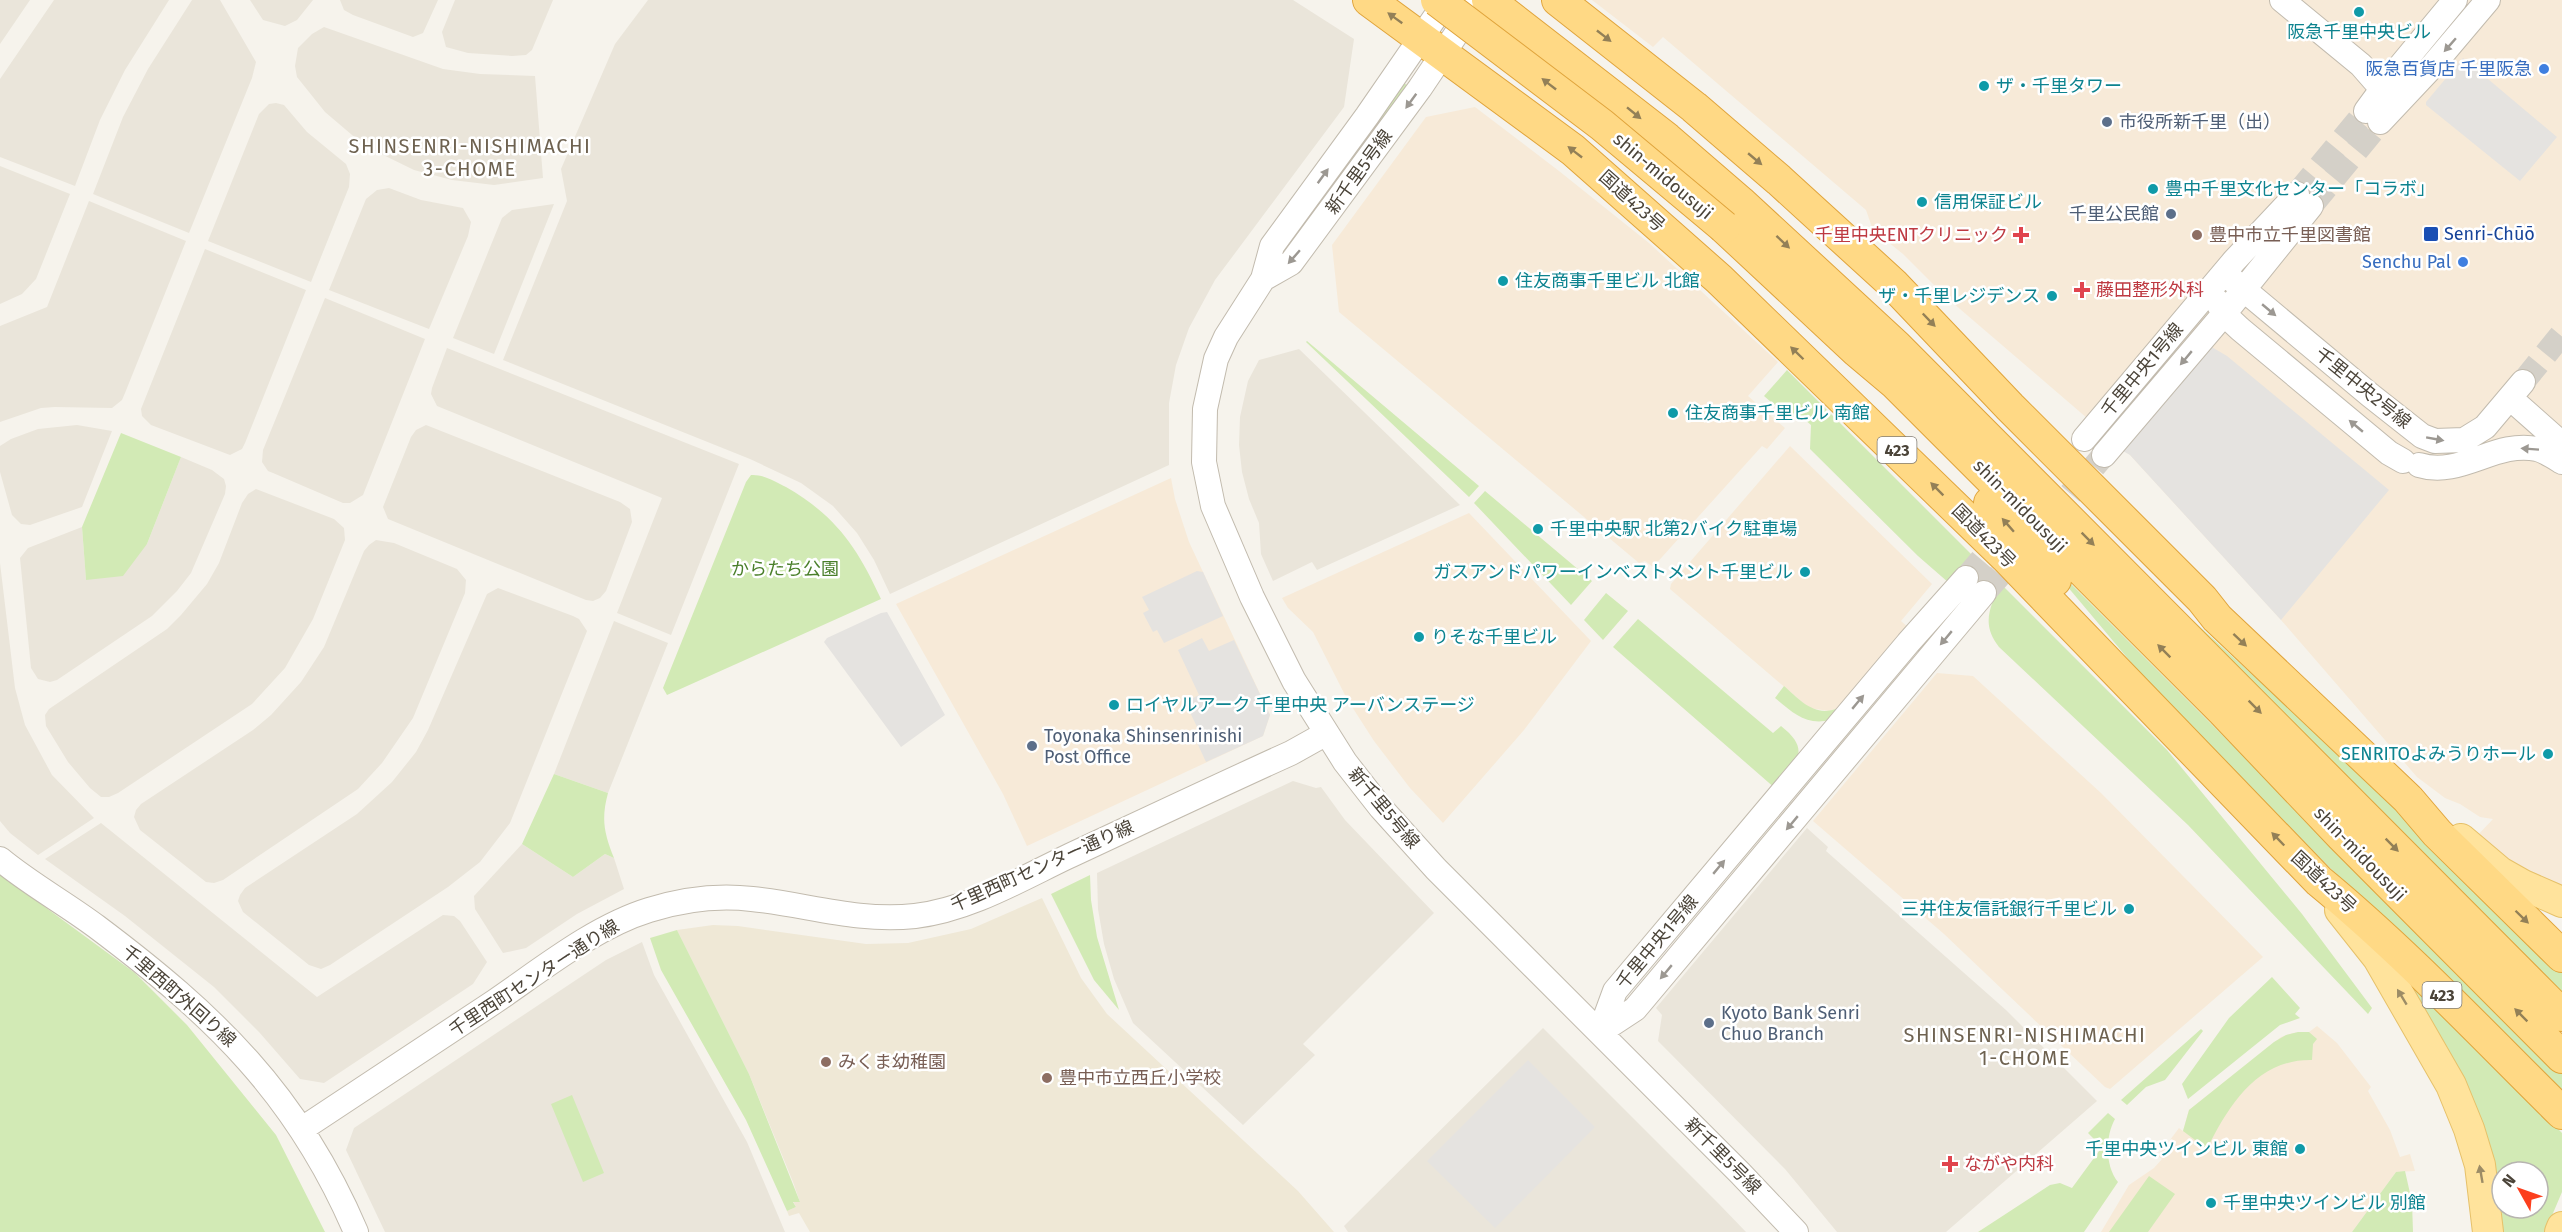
<svg xmlns="http://www.w3.org/2000/svg" width="2562" height="1232" font-family="'Fira Sans','Noto Sans JP',sans-serif">
	<rect width="100%" height="100%" fill="#f6f3ec"/>
	<path fill="#eae5da" d="M0,0H30L0,44Z
		M54,0H169L125,70L100,120L75,186L0,157V79Z
		M192,0H220L256,62L252,78L189,233L93,194L123,117L148,69Z
		M250,0H313L297,20L285,26L263,20Z
		M340,0H438L423,33L413,37L353,15L344,10Z
		M455,0H553L532,50L526,55L512,56L468,53L446,47L442,32Z
		M648,0H1293L1354,39L1344,107L1215,280L1189,328L1176,365L1169,403V465L890,594L874,560L857,533L833,506L801,483L750,459L503,360L567,201L561,169L615,44Z
		M324,27L443,69L480,74L535,76L543,178L494,185L452,180L414,170L365,146L325,112L297,77L295,66L298,48L312,34Z
		M276,103L284,105L307,132L346,164L350,174L349,187L311,282L208,241L259,114L269,104Z
		M0,166L70,194L36,279L22,294L0,304Z
		M389,188L421,200L463,208L471,222L468,236L429,329L329,290L366,199L377,190Z
		M89,201L186,241L125,393L122,400L112,408L55,407L41,408L0,422V326L47,307Z
		M554,204L494,354L453,338L502,218L512,210Z
		M205,249L306,290L245,443L242,449L230,455L151,425L142,416L141,409Z
		M325,298L425,339L363,495L350,503H343L273,473L268,471L262,462L263,450Z
		M447,348L739,464L671,635L617,613L662,498L437,406L431,394L432,388Z
		M1299,349L1460,505L1317,570L1312,562L1273,581L1261,554L1259,523L1249,499L1242,472L1239,445L1240,417L1248,381L1259,360Z
		M77,425L112,431L82,507L30,525L21,524L12,515L0,472V446L11,439L38,429Z
		M426,425L620,502L630,509L632,522L606,591L600,598L593,601L586,600L388,519L383,507L411,437L416,430Z
		M181,457L212,470L224,479L226,486L225,494L191,573L177,591L152,616L57,680L50,682L38,679L31,668L20,558L28,548L82,527L86,580L147,544Z
		M256,489L334,519L344,528L345,540L313,619L285,668L252,704L118,793L109,797H101L90,788L68,762L46,726L45,715L49,709L167,629L181,615L207,584L219,563L242,503L248,494Z
		M376,540L394,543L457,569L466,580L465,593L413,718L382,763L358,789L223,880L214,883L206,882L140,830L134,817L136,810L141,804L253,730L271,715L301,682L324,647L364,551L369,545Z
		M0,563L15,688L25,725L52,775L94,818L38,855L10,833L0,821Z
		M498,588L573,616L579,619L587,631L510,823L480,862L448,887L330,965L321,969L309,965L243,912L238,901L240,895L245,888L357,814L392,782L416,752L428,730L487,594Z
		M614,621L668,643L608,793L554,774Z
		M1293,781L1316,788L1321,787L1345,820L1434,913L1303,1044L1315,1055L1243,1125L1133,1023L1114,979L1104,944L1098,909L1097,873Z
		M101,823L317,997L443,915L454,916L460,921L487,962L473,984L324,1083L300,1079L259,1032L214,987L125,916L45,859Z
		M1807,828L1828,847L1826,851L2006,1010L2097,1101L1946,1232H1837L1785,1169L1658,1041L1662,1015L1656,1008Z
		M522,844L573,877L605,854L614,858L624,889L577,914L526,948L503,953L475,909L474,896Z
		M642,942L654,975L747,1142L785,1232H385L346,1150L354,1128L606,960Z
		M1543,1028L1719,1204L1746,1232H1348L1344,1226Z"/>
	<path fill="#f7ead8" d="M1592,0H2562V887L2516,865L2475,838L2493,819L2480,817L2460,804L2445,798L2417,777L2281,620L2130,455L1946,297L1903,254L1873,230L1866,210L1663,37L1653,47Z
		M1475,107L1559,171L1649,243L1778,362L1748,396L1785,428L1767,449L1762,446L1653,567L1645,561L1639,563L1339,312L1332,245L1426,117Z
		M1790,446L1932,584L1901,621L1910,629L1838,708L1829,711L1809,708L1670,589L1671,584Z
		M1171,478L1175,499L1189,542L1270,715L1263,736L1027,846L1003,794L896,604Z
		M1469,513L1591,641L1524,730L1443,823L1410,788L1374,741L1347,699L1313,632L1288,608L1282,598Z
		M1937,673L1973,676L2101,793L2263,957L2110,1089L2105,1087L1944,934L1813,821Z
		M2317,1026L2337,1043L2371,1087L2368,1091L2390,1130L2400,1157L2410,1154L2415,1171L2396,1172L2352,1232H2101L2129,1185L2154,1168L2162,1159L2158,1156L2179,1128L2183,1131L2189,1110L2281,1037L2293,1033L2309,1032Z"/>
	<path fill="#efe8d6" d="M1042,898L1081,978L1107,1014L1298,1191L1334,1232H810L799,1213L789,1216L787,1211L796,1207L793,1201L800,1202L793,1182L749,1074L677,930L713,925L738,926L866,944L908,943L971,929Z"/>
	<path fill="#d2eab5" fill-rule="evenodd" d="M1403,82L1409,87L1280,259L1276,256Z
		M1307,341L1479,486L1469,497L1306,342Z
		M1787,370L2167,750L2302,914L2372,1008L2368,1014L2188,825L1999,647C1987,631 1986,619 1993,601L1959,572L1949,583L1918,556L1810,449L1811,425L1798,414L1792,420L1764,396Z
		M121,433L181,457L147,544L123,576L86,580L82,527Z
		M751,475C763,474 776,482 786,487C836,516 857,547 881,599L667,695L663,688L746,482Z
		M1485,491L1592,581L1571,605L1474,503Z
		M2035,548L2562,1074V1101L2161,698Z
		M2131,564L2427,834L2562,969V999Z
		M1606,593L1628,611L1603,640L1584,620Z
		M1638,619L1773,733L1781,726C1813,751 1795,763 1776,789L1613,647Z
		M1784,686C1800,700 1815,718 1838,708L1830,720C1806,726 1792,712 1775,698Z
		M554,774L608,793C601,819 604,833 614,858L605,854L573,877L522,844Z
		M0,874L135,973L187,1025L276,1135L325,1232H0Z
		M1090,875L1091,900L1097,937L1119,1010L1094,980L1051,894Z
		M677,930L749,1074L800,1202H793L796,1207L787,1211L746,1120L661,970L650,938Z
		M2387,956L2562,1133V1192L2545,1232H2503C2498,1175 2481,1111 2454,1060C2435,1023 2411,990 2387,956ZM2502,1172H2538V1208H2502Z
		M2272,977L2300,1008L2295,1014L2300,1018L2280,1025L2188,1099L2182,1084L2229,1018Z
		M2201,1029L2203,1031L2165,1080L2146,1087L2127,1105L2121,1100Z
		M2298,1032H2309L2317,1039L2313,1044L2312,1060C2257,1059 2229,1105 2207,1149L2183,1131L2189,1110L2274,1042L2286,1035Z
		M572,1095L604,1173L583,1182L551,1104Z
		M2108,1113L2115,1119C2105,1137 2105,1166 2118,1182L2084,1232H1978L2050,1185L2060,1183L2072,1188L2102,1147L2088,1133Z
		M2405,1171L2412,1202L2413,1232H2352L2396,1172Z
		M2149,1176L2175,1194L2148,1232H2109Z"/>
	<path fill="#e5e3e0" d="M2463,58L2557,137L2520,181L2426,105V102Z
		M2210,346L2227,356L2389,490L2281,620L2130,455L2123,451Z
		M1197,571L1203,572L1223,616L1164,643L1157,630L1153,632L1143,613L1149,610L1142,597Z
		M887,612L945,715L901,747L824,642L827,638L881,613Z
		M1202,638L1209,651L1234,640L1270,715L1263,736L1206,762L1192,732L1198,729L1185,702L1199,695L1178,650Z
		M1528,1060L1595,1127L1495,1228L1427,1161Z"/>
	<g fill="none" stroke-linecap="round" stroke-linejoin="round">
		<path stroke="#d4d0c8" stroke-width="24" stroke-dasharray="24 12" stroke-linecap="butt" d="M2297,194L2366,111
			M2311,206L2380,122
			M2523,382L2562,334
			M2047,521L2104,455
			M1966,578L2005,532
			M1984,593L2022,550"/>
		<g stroke="#c2bbae" stroke-width="26">
			<path id="tertiary" d="M1447,0L1367,116L1272,246L1263,279L1226,337L1216,359L1205,409L1204,462L1213,506L1252,597L1294,681L1345,762L1381,808L1436,869L1740,1173L1796,1232
				M2282,0L2361,65L2396,105
				M2366,111L2388,81L2455,0
				M2380,122L2428,71L2488,0
				M2224,273L2370,395L2422,436L2435,441L2464,440L2485,427L2523,382
				M1263,279L1291,263L1420,88L1473,9
				M2217,301L2224,314L2240,329L2389,453L2403,461
				M2510,398L2562,444
				M2084,439L2234,261L2297,194
				M2104,455L2224,314L2311,206
				M2419,465C2461,478 2495,440 2537,449C2545,451 2554,457 2562,462
				M0,859C30,884 65,903 97,927C214,1015 297,1094 356,1232
				M1600,1032L1615,991L1908,643L1966,578
				M1600,1032L1635,1009L1984,593
				M302,1129C366,1087 430,1045 494,1002C541,970 594,927 649,910C681,900 718,895 752,899C809,905 856,922 915,916C968,910 1019,880 1067,857C1142,822 1216,787 1291,753L1325,734"/>
		</g>
		<g stroke="#e6c16a" stroke-width="32">
			<path id="primary" d="M2461,839L2500,872L2523,885L2562,902
				M2340,910L2378,958L2451,1085L2469,1129L2480,1165L2488,1232
				M2560,1232L2562,1227"/>
		</g>
		<g stroke="#e0a43c" stroke-width="34">
			<path id="trunk" d="M1369,0L1573,150L1719,279L2006,557L2319,881C2405,952 2482,1034 2562,1113
				M1488,0L1667,139L1740,202L1896,346L2562,1015
				M1558,0L1694,107L1779,180L1893,284L2010,407L2202,599L2217,618L2408,799L2437,833L2562,956
				M1724,227L1857,351L1895,383L2223,711L2342,836L2562,1057
				M1990,503L2055,580"/>
		</g>
		<use href="#tertiary" stroke="#fff" stroke-width="24"/>
		<use href="#primary" stroke="#ffe39c" stroke-width="30"/>
		<use href="#trunk" stroke="#ffd985" stroke-width="32"/>
		<g stroke="#e0a43c" stroke-width="34" stroke-linecap="butt">
			<path id="trunk-bridge" d="M1437,0L1602,125L1724,227"/>
		</g>
		<use href="#trunk-bridge" stroke="#ffd985" stroke-width="32"/>
	</g>
	<defs><path id="oneway-solid" d="M-6-.8H1V-3.2L6.5 0L1 3.2V.8H-6Z" transform="scale(1.5)"/></defs>
	<g fill="#938057">
		<use href="#oneway-solid" transform="translate(1395 18) rotate(-144)"/>
		<use href="#oneway-solid" transform="translate(1604 36) rotate(38)"/>
		<use href="#oneway-solid" transform="translate(1549 84) rotate(-142)"/>
		<use href="#oneway-solid" transform="translate(1634 113) rotate(39)"/>
		<use href="#oneway-solid" transform="translate(1575 152) rotate(-142)"/>
		<use href="#oneway-solid" transform="translate(1755 159) rotate(40)"/>
		<use href="#oneway-solid" transform="translate(1783 242) rotate(43)"/>
		<use href="#oneway-solid" transform="translate(1929 320) rotate(46)"/>
		<use href="#oneway-solid" transform="translate(1797 353) rotate(-136)"/>
		<use href="#oneway-solid" transform="translate(1937 489) rotate(-135)"/>
		<use href="#oneway-solid" transform="translate(2008 525) rotate(-131)"/>
		<use href="#oneway-solid" transform="translate(2088 539) rotate(45)"/>
		<use href="#oneway-solid" transform="translate(2240 640) rotate(43)"/>
		<use href="#oneway-solid" transform="translate(2164 651) rotate(-135)"/>
		<use href="#oneway-solid" transform="translate(2255 707) rotate(45)"/>
		<use href="#oneway-solid" transform="translate(2278 839) rotate(-134)"/>
		<use href="#oneway-solid" transform="translate(2392 845) rotate(45)"/>
		<use href="#oneway-solid" transform="translate(2522 917) rotate(44)"/>
		<use href="#oneway-solid" transform="translate(2521 1015) rotate(-135)"/>
	</g>
	<g fill="#9c9892">
		<use href="#oneway-solid" transform="translate(2450 45) rotate(131)"/>
		<use href="#oneway-solid" transform="translate(1411 101) rotate(126)"/>
		<use href="#oneway-solid" transform="translate(1323 176) rotate(-54)"/>
		<use href="#oneway-solid" transform="translate(1294 257) rotate(131)"/>
		<use href="#oneway-solid" transform="translate(2269 310) rotate(40)"/>
		<use href="#oneway-solid" transform="translate(2186 358) rotate(130)"/>
		<use href="#oneway-solid" transform="translate(2356 426) rotate(-140)"/>
		<use href="#oneway-solid" transform="translate(2435 439) rotate(10)"/>
		<use href="#oneway-solid" transform="translate(2530 449) rotate(-176)"/>
		<use href="#oneway-solid" transform="translate(1946 638) rotate(130)"/>
		<use href="#oneway-solid" transform="translate(1858 702) rotate(-50)"/>
		<use href="#oneway-solid" transform="translate(1792 823) rotate(130)"/>
		<use href="#oneway-solid" transform="translate(1719 867) rotate(-50)"/>
		<use href="#oneway-solid" transform="translate(1666 972) rotate(130)"/>
	</g>
	<g fill="#9c8c66">
		<use href="#oneway-solid" transform="translate(2402 997) rotate(-121)"/>
		<use href="#oneway-solid" transform="translate(2481 1174) rotate(-100)"/>
	</g>
	<g fill="#0f9aa8" stroke="#fff" stroke-width="2">
		<circle cx="2359" cy="12" r="6"/>
		<circle cx="1984" cy="86" r="6"/>
		<circle cx="2153" cy="189" r="6"/>
		<circle cx="1922" cy="202" r="6"/>
		<circle cx="1503" cy="281" r="6"/>
		<circle cx="2052" cy="296" r="6"/>
		<circle cx="1673" cy="413" r="6"/>
		<circle cx="1538" cy="529" r="6"/>
		<circle cx="1805" cy="572" r="6"/>
		<circle cx="1419" cy="637" r="6"/>
		<circle cx="1114" cy="705" r="6"/>
		<circle cx="2548" cy="754" r="6"/>
		<circle cx="2129" cy="909" r="6"/>
		<circle cx="2300" cy="1149" r="6"/>
		<circle cx="2211" cy="1203" r="6"/>
	</g>
	<g fill="#3f7fe0" stroke="#fff" stroke-width="2">
		<circle cx="2544" cy="69" r="6"/>
		<circle cx="2463" cy="262" r="6"/>
	</g>
	<g fill="#5c6f8a" stroke="#fff" stroke-width="2">
		<circle cx="2107" cy="122" r="6"/>
		<circle cx="2171" cy="214" r="6"/>
		<circle cx="1032" cy="746" r="6"/>
		<circle cx="1709" cy="1023" r="6"/>
	</g>
	<rect fill="#1a4fb4" stroke="#fff" stroke-width="2" x="2423" y="226" width="16" height="16" rx="3"/>
	<g fill="#e0444e" stroke="#fff" stroke-width="2">
		<path d="M2018 226h6v6h6v6h-6v6h-6v-6h-6v-6h6z"/>
		<path d="M2079 281h6v6h6v6h-6v6h-6v-6h-6v-6h6z"/>
		<path d="M1947 1155h6v6h6v6h-6v6h-6v-6h-6v-6h6z"/>
	</g>
	<g fill="#8d6e63" stroke="#fff" stroke-width="2">
		<circle cx="2197" cy="235" r="6"/>
		<circle cx="826" cy="1062" r="6"/>
		<circle cx="1047" cy="1078" r="6"/>
	</g>
	<g text-anchor="middle" stroke-width="5" stroke-linejoin="round" paint-order="stroke">
		<g fill="#fff" stroke="#817c74" stroke-width="1.5">
			<rect x="1877.5" y="437" width="39" height="26" rx="4.5"/>
			<rect x="2422.5" y="982" width="39" height="26" rx="4.5"/>
		</g>
		<g font-size="16" font-weight="bold" fill="#4b4439">
			<text x="1897" y="456">423</text>
			<text x="2442" y="1001">423</text>
		</g>
		<g font-size="18" fill="#0d838f" stroke="#fff" text-anchor="start">
			<text x="2359" y="38" text-anchor="middle">阪急千里中央ビル</text>
			<text x="1996" y="92">ザ・千里タワー</text>
			<text x="2165" y="195">豊中千里文化センター「コラボ」</text>
			<text x="1934" y="208">信用保証ビル</text>
			<text x="1515" y="287">住友商事千里ビル 北館</text>
			<text x="2040" y="302" text-anchor="end">ザ・千里レジデンス</text>
			<text x="1685" y="419">住友商事千里ビル 南館</text>
			<text x="1550" y="535">千里中央駅 北第2バイク駐車場</text>
			<text x="1793" y="578" text-anchor="end">ガスアンドパワーインベストメント千里ビル</text>
			<text x="1431" y="643">りそな千里ビル</text>
			<text x="1126" y="711">ロイヤルアーク 千里中央 アーバンステージ</text>
			<text x="2536" y="760" text-anchor="end">SENRITOよみうりホール</text>
			<text x="2117" y="915" text-anchor="end">三井住友信託銀行千里ビル</text>
			<text x="2288" y="1155" text-anchor="end">千里中央ツインビル 東館</text>
			<text x="2223" y="1209">千里中央ツインビル 別館</text>
		</g>
		<g font-size="18" fill="#366cbe" stroke="#fff" text-anchor="end">
			<text x="2532" y="75">阪急百貨店 千里阪急</text>
			<text x="2451" y="268">Senchu Pal</text>
		</g>
		<g font-size="18" fill="#4e5e75" stroke="#fff" text-anchor="start">
			<text x="2119" y="128">市役所新千里（出）</text>
			<text x="2159" y="220" text-anchor="end">千里公民館</text>
			<text x="1044" y="742">Toyonaka Shinsenrinishi<tspan x="1044" dy="21">Post Office</tspan></text>
			<text x="1721" y="1019">Kyoto Bank Senri<tspan x="1721" dy="21">Chuo Branch</tspan></text>
		</g>
		<g font-size="18" fill="#4b4439" stroke="#fff">
			<text transform="translate(1359 172) rotate(-54)" y="6">新千里5号線</text>
			<text transform="translate(1663 176) rotate(40)" y="6">shin-midousuji</text>
			<text transform="translate(1632 201) rotate(42)" y="6">国道423号</text>
			<text transform="translate(2142 370) rotate(-50)" y="6">千里中央1号線</text>
			<text transform="translate(2363 388) rotate(39)" y="6">千里中央2号線</text>
			<text transform="translate(2020 506) rotate(45)" y="6">shin-midousuji</text>
			<text transform="translate(1984 536) rotate(45)" y="6">国道423号</text>
			<text transform="translate(1384 808) rotate(50)" y="6">新千里5号線</text>
			<text transform="translate(2360 854) rotate(46)" y="6">shin-midousuji</text>
			<text transform="translate(1042 866) rotate(-24)" y="6">千里西町センター通り線</text>
			<text transform="translate(2324 882) rotate(43)" y="6">国道423号</text>
			<text transform="translate(1657 942) rotate(-50)" y="6">千里中央1号線</text>
			<text transform="translate(534 978) rotate(-33)" y="6">千里西町センター通り線</text>
			<text transform="translate(179 996) rotate(41)" y="6">千里西町外回り線</text>
			<text transform="translate(1723 1156) rotate(45)" y="6">新千里5号線</text>
		</g>
		<g font-size="18" fill="#164399" stroke="#fff" text-anchor="start">
			<text x="2444" y="240">Senri-Chūō</text>
		</g>
		<g font-size="18" fill="#be3a42" stroke="#fff" text-anchor="start">
			<text x="2008" y="241" text-anchor="end">千里中央ENTクリニック</text>
			<text x="2096" y="296">藤田整形外科</text>
			<text x="1964" y="1170">ながや内科</text>
		</g>
		<g font-size="18" fill="#785e54" stroke="#fff" text-anchor="start">
			<text x="2209" y="241">豊中市立千里図書館</text>
			<text x="838" y="1068">みくま幼稚園</text>
			<text x="1059" y="1084">豊中市立西丘小学校</text>
		</g>
		<g font-size="18" fill="#4a7f2a" stroke="#fff">
			<text x="785" y="575">からたち公園</text>
		</g>
		<g font-size="20" letter-spacing="1.5" fill="#6e6250" stroke="#fff">
			<text x="470" y="153">SHINSENRI-NISHIMACHI<tspan x="470" dy="23">3-CHOME</tspan></text>
			<text x="2025" y="1042">SHINSENRI-NISHIMACHI<tspan x="2025" dy="23">1-CHOME</tspan></text>
		</g>
	</g>
	<g transform="translate(2520 1190) rotate(310)"><circle r="28" fill="#ffffff" stroke="#b7b4b0" stroke-width="1.5"/>
	<path d="M0-4.5L10 22L0 15L-10 22Z" fill="#fc3f1d"/>
	<text y="-9" font-size="16" font-weight="bold" text-anchor="middle" fill="#4b4439">N</text>
	</g>
</svg>
